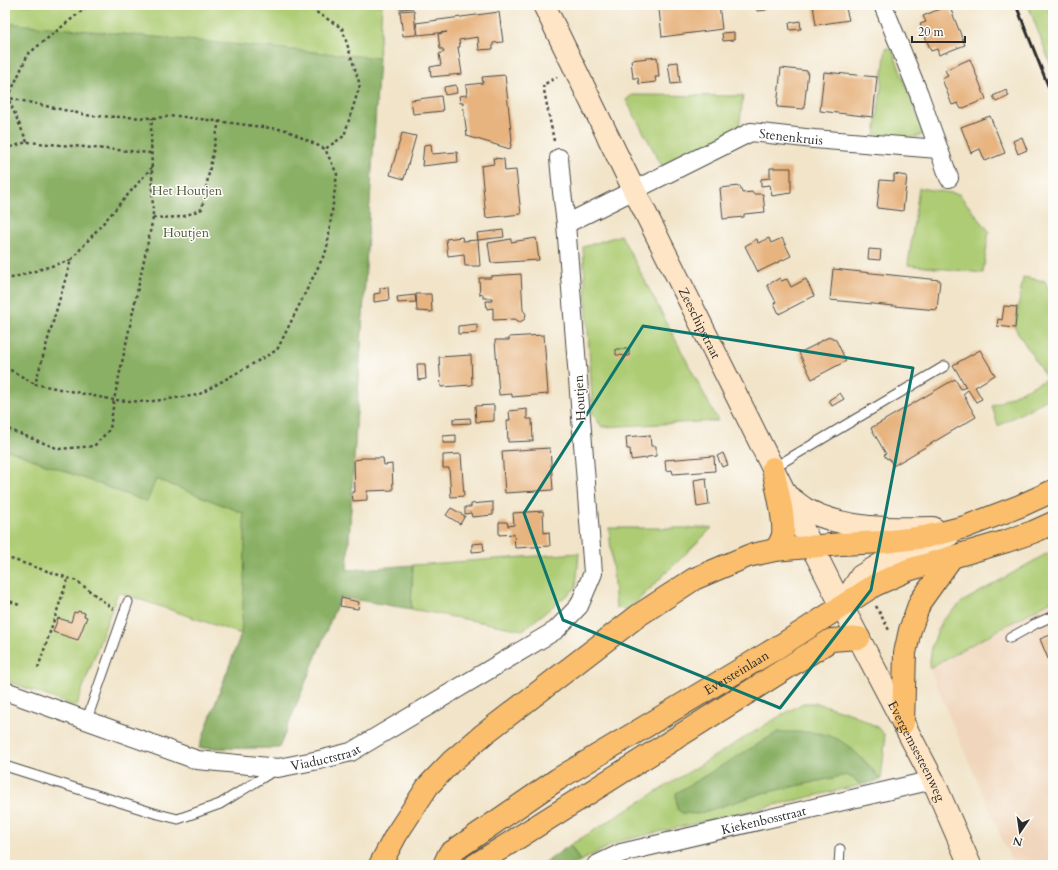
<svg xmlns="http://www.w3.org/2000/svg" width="1058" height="870" font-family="Cardo,serif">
	<rect width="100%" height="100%" fill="#fdfcf7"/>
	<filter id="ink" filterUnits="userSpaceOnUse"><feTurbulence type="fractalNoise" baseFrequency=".025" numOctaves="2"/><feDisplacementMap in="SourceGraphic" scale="8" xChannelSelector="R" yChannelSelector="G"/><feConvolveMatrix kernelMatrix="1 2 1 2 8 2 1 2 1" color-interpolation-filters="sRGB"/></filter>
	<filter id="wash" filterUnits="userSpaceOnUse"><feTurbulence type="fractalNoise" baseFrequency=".012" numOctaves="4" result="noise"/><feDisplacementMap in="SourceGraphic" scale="16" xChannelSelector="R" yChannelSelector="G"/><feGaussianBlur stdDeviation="0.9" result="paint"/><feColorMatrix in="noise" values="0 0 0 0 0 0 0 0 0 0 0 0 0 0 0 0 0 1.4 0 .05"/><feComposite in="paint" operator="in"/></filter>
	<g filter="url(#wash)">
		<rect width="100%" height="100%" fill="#f1e4c9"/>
		<path fill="#f0d6bc" d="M1053,550V865H1013L929,668L932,646L940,620L962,602Z"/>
		<path fill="#adcc73" stroke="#6c7c4f" d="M5,5H382L347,570L279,748H199L241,634L118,592L76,707L5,680Z
			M1028,5H1047L1053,20V71Z
			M886,48L892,49L924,134L903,141L875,136Z
			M632,95L743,96L739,129L662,166L626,100Z
			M919,188L959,194L989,231L983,273L908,265Z
			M621,235L718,421L602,427L593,415L583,247Z
			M1023,277L1045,281L1053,299V396L998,426L992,406L1047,379L1015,328Z
			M609,528H712L627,611L616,607Z
			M1053,550V600L929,668L932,646L941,622L962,602Z
			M579,553L576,588L523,630L411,609L413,565Z
			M803,703H817L852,714L877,727L884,734L885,743L881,780L865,761L843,743L697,814L763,793L846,775L853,778L861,785L620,841L580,861L570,845L775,719Z"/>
		<path fill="#8ab065" stroke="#5a6e48" d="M5,23L379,58L347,570L413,565L411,609L340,597L279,748H199L241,634L244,586L245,534L243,513L156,479L147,502L5,449Z
			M778,732C792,732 817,731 830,736C849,742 869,765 881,780L861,785L853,778L846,775L763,793L697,814L682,813L677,809L676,793Z
			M570,845L580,861L572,865H542Z"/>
		<g id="blocks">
			<path fill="#e7b480" d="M399,5H413V8L400,9Z
				M695,5H719L722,29L662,37L659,9Z
				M756,5H766V10L757,11Z
				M813,5H845L849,20L816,25Z
				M949,5L965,45L939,55L937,49L931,51L920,24L926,22L923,16Z
				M414,10L416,35L403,36L400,11Z
				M499,12L503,42L493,43V49L479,50L478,37L459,40L460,47H458L462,74L431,77L430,67L441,65L439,54L444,52L443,49H440L438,34L447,32L418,35L416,23Z
				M800,21L801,29L790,30L789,23Z
				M734,32V40L723,41L722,33Z
				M657,57L659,77H655L656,82L639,84L638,78H633L631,60Z
				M970,59L986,99L961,109L958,103L952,105L942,79L948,76L945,70Z
				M678,62L680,83L671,84L668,63Z
				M781,68L808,71L804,109L777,107Z
				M824,72L877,77L873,117L820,111Z
				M505,75L512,140L510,149L467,136L463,103H460L459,96L467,95L466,85L483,83L482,77Z
				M456,85L457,93L445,95L444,87Z
				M1006,90L1009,96L996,102L993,96Z
				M441,96L443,111L413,114L411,100Z
				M990,116L1005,153L985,161L980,149L971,153L961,127Z
				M402,133L416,136L404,179L390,175Z
				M1022,137L1027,150L1018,154L1013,141Z
				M431,144L432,154L457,152L458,162L422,166L424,145Z
				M493,158L504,159L505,171L516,170L521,214L486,218L481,166L494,164Z
				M770,168H791V193L772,196L770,185L761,186V179L770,178Z
				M894,174L907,176L903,211L877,208L880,180L894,181Z
				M740,186L742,193L753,192V194H763L765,212L744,214V217L723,219L720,188Z
				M503,230L504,237L478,240L477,233Z
				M462,237L463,241L478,240L480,266H465L464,254L448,256L446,239Z
				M536,238L539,260L491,263L488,243L511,239V242Z
				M769,238L771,243L782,238L791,256L758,272L745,246L757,239L758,243Z
				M869,249L881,250L880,260L868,259Z
				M833,269L940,280L937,310L830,300Z
				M521,274L523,310L526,314L525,319L520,322L515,319L493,320V308L487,309L486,301H492V298H483V294L480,295L479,278H491V276Z
				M780,278L781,281L787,279L791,287L806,279L814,296L779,314L774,303L776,302L767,285Z
				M388,287L389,300L374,302V294L380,293V288Z
				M416,294H431L432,312L417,311Z
				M415,295L416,302L398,303L397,297Z
				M1004,306L1017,307L1015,328L997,326L998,319L1002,320Z
				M477,324V333L458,334V326Z
				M544,335L548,394L512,397V394L499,395L495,340H509V337Z
				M831,337L836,340L846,361L812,379L799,353L817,344V343L827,338Z
				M616,349H629V356L616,355Z
				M980,350L995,375L975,387L982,399L976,402L968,390L963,394L976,417L893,466L889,458L887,459L884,455L886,454L871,428L955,379L961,389L966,387L953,365Z
				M471,355L472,385L441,387L439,357Z
				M417,364H425L426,379L418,380Z
				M840,393L844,399L832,406L829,400Z
				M494,405V421L476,422L475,406Z
				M527,409V419H532L533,441L508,442L507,420H510L509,411Z
				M470,418L471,423L453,424V419Z
				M456,435V443H443V436Z
				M650,435L651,446H656V456L647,457V458L631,460L630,449H627L626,437Z
				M550,448L553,490L505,493L502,451Z
				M723,453L728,465L722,467L717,456Z
				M461,454L464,496L451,497L449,468H443V455Z
				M714,456L715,471L673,474L672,470L666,471L665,460Z
				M361,458H383L384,465L392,464L393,490L367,491V500L353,501L352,492H355L354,460L361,459Z
				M706,478L709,505L697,507L694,480Z
				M493,502V515L472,517L471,513L465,514V507H471V504Z
				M451,508L465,516L460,524L446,515Z
				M543,511L544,533L549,532L550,546L515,548L514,534L499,535V522H507L508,526L514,525L513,513Z
				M483,543L484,551L472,552V544Z
				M341,598L359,602L358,609L340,606Z
				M78,611L85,613L84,616L87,617L78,640L53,632L58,618L71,622L74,612L77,613Z
				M1053,634V671L1040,639Z"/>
		</g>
	</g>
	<g filter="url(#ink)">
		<use href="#blocks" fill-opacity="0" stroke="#494743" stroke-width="1"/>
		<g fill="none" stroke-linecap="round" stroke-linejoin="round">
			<g stroke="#494743" stroke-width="11">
				<path id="lane" d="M773,468L945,366
					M1010,638L1035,624L1053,616
					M87,719L128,602
					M5,766L154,813L178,819L220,804L275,770
					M839,865L840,849"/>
			</g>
			<g stroke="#494743" stroke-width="20">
				<g id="street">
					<path d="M883,5L919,94L949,178"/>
					<path id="s1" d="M566,224L751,132L814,139L938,149"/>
					<path id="s2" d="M5,691L197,760L278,768L319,760L351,752L556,630L579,606L593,573L566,224L562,192L559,158"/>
					<path id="s3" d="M596,865L621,853L933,780"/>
				</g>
			</g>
			<g stroke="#494743" stroke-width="24">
				<g id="secondary">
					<path id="s4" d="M544,5L634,190L832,587L933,780L970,865"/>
					<path d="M787,496C794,500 800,506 807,510C846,530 891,529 933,528"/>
					<path d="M842,606L861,576L881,564L919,550L949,535"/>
				</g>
			</g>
			<g stroke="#494743" stroke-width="24">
				<g id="highway">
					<path d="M773,468C776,487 785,516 783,534C782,540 779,545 775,550"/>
					<path d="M903,723L905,653L910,630L920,602L952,557"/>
					<path d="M380,865L396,835L428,786L451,762L484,734L639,615L694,579L748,556L775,550L841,544L884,542L925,537L965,527L1020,506L1053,491"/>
					<path id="s5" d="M444,865L449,854L558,779L778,647L875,585L908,570L1007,541L1033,532L1053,523"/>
					<path d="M475,865L831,640L859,638"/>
				</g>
			</g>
			<path stroke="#494743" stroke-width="2.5" stroke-dasharray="3 3" stroke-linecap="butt" d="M307,5L308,7L342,28L360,85L344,136L325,149
				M5,97L91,116L152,118L177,116L286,130L325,149L337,174L327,249L277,350L198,395L146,402L114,400L110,429L94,446L59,449L5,428
				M554,141L543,85L557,77
				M27,142L8,98L28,54L89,5
				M5,149L27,142L151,153
				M152,167L71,260L35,384L114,400L153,218L151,132L152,118
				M153,218L182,217L202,209L219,121
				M5,280L71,260
				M5,367L35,384
				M5,557L77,581L113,609
				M5,599L19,605
				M876,606L890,632
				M38,668L68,578"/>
			<use href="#lane" stroke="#fff" stroke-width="9"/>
			<use href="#street" stroke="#fff" stroke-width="18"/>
			<use href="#secondary" stroke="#fde5c5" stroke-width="22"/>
			<use href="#highway" stroke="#fabe6d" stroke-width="22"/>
			<path stroke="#2b2b2b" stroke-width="3" d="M1016,5L1053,98"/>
		</g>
	</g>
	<path fill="none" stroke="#0f766e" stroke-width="3" stroke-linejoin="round" d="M643,326L913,368L871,590L780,708L563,620L524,513Z"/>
	<g text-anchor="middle" stroke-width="3" stroke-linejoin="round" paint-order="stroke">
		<g font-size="13" fill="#2b2b2b" stroke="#fdfcf7">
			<text dy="5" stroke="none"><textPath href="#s1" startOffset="247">Stenenkruis</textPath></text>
			<text dy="5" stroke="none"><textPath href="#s4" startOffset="354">Zeeschipstraat</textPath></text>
			<text transform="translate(579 398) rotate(-94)" y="5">Houtjen</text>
			<text dy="5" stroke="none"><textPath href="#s5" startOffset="352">Eversteinlaan</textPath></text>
			<text dy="5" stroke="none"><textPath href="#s4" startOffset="834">Evergemsesteenweg</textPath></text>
			<text dy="5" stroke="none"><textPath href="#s2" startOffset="334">Viaductstraat</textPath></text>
			<text dy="5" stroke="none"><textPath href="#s3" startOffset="174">Kiekenbosstraat</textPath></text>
		</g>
		<g font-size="13" fill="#525b41" stroke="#fdfcf7">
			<text x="187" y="195">Het Houtjen</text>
			<text x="186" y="237">Houtjen</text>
		</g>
	</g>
	<rect width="1058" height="870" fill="none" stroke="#fdfcf7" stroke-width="20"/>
	<g transform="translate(1020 832) rotate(193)" stroke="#fdfcf7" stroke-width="3" paint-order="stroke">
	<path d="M0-3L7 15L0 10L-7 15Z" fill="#2b2b2b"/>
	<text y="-6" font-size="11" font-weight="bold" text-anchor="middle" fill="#2b2b2b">N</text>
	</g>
	<path d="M912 36v6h53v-6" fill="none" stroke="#2b2b2b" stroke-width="2"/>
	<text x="918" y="36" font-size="12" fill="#2b2b2b" stroke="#fdfcf7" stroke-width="3" paint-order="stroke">20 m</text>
</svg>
